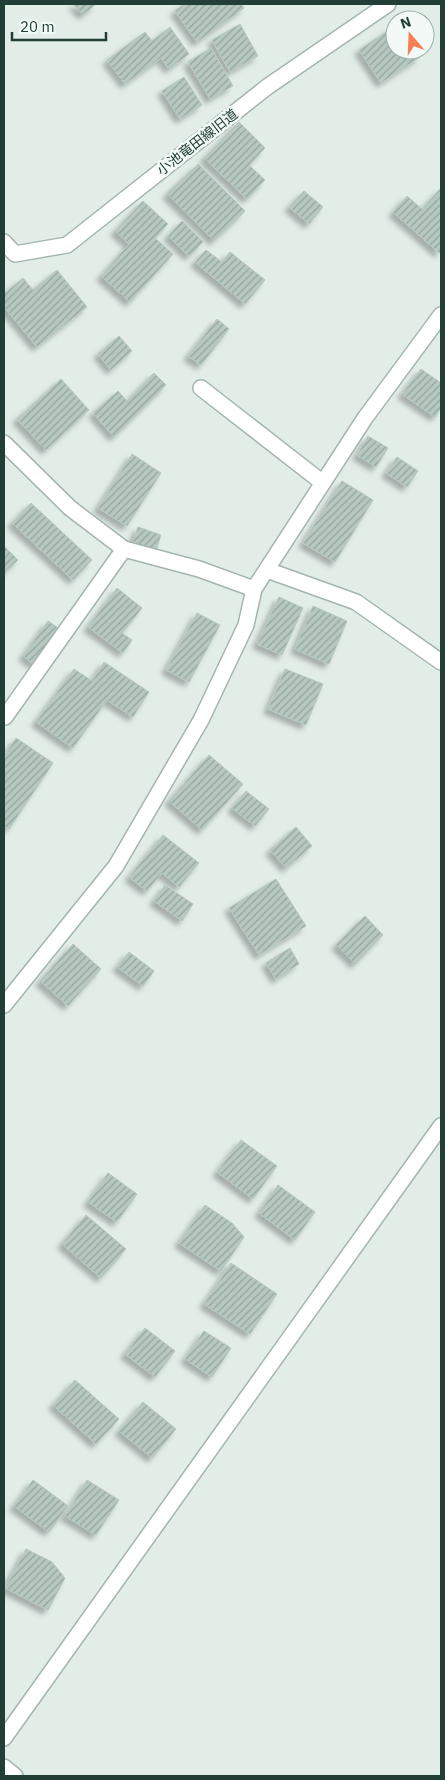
<svg xmlns="http://www.w3.org/2000/svg" width="445" height="1780" font-family="'IBM Plex Sans','Noto Sans JP',sans-serif">
	<defs>
		<pattern id="building-hatch" width="6" height="6" patternUnits="userSpaceOnUse" patternTransform="scale(1.25)"><rect width="6" height="6" fill="#b7c8c1"/><path d="M-1 1l2-2M0 6l6-6M5 7l2-2" fill="none" stroke="#94a49e"/></pattern>
		<filter id="shadow"><feDropShadow dx="-4.5" dy="4.5" stdDeviation="2.5" flood-color="#0004"/></filter>
	</defs>
	<rect width="100%" height="100%" fill="#e2ede8"/>
	<path fill="url(#building-hatch)" stroke="#b4c7bf" filter="url(#shadow)" d="M73,4H96L83,15Z
		M184,4H241L244,8L197,42L175,11Z
		M240,24L258,56L230,72L212,40Z
		M395,26V50H416L420,57L381,83L359,50Z
		M170,27L189,54L169,69L161,58L125,84L107,60L145,32L152,41Z
		M211,48L233,86L210,99L188,62Z
		M184,77L202,105L180,119L162,91Z
		M239,122L265,148L249,165L265,180L247,199L204,158Z
		M198,164L245,211L214,241L167,194Z
		M441,188V251L439,253L393,212L407,196L422,209Z
		M304,191L323,207L309,224L289,207Z
		M143,201L168,224L155,238L173,254L130,302L101,276L129,244L115,231Z
		M182,221L203,242L189,256L168,236Z
		M206,250L222,262L230,252L265,280L245,304L195,262Z
		M57,270L87,307L37,347L4,307V294L23,278L33,290Z
		M217,319L229,329L201,365L188,356Z
		M119,336L132,351L111,370L98,354Z
		M421,369L441,383V408L435,417L402,394Z
		M154,373L166,385L114,437L93,413L118,391L127,401Z
		M61,379L89,410L46,450L17,419Z
		M368,436L388,448L376,467L357,455Z
		M132,454L161,473L127,526L98,508Z
		M397,457L418,471L407,487L386,473Z
		M342,481L373,500L335,562L303,543Z
		M31,503L92,560L73,580L12,523Z
		M138,527L161,535L156,550L133,542Z
		M4,546L18,560L4,573Z
		M117,588L142,608L122,633L132,640L123,653L88,627Z
		M279,597L303,608L282,655L257,644Z
		M313,606L347,621L329,664L295,649Z
		M197,613L220,625L189,682L166,670Z
		M48,621L61,630L35,665L23,656Z
		M104,662L149,692L133,717L107,700L73,748L36,722L74,669L92,681Z
		M285,669L323,684L306,725L268,709Z
		M16,738L53,763L9,829L4,826V756Z
		M209,755L243,784L202,830L169,801Z
		M246,791L269,809L255,826L232,808Z
		M296,827L312,846L286,868L270,850Z
		M163,835L199,863L179,887L162,873L147,891L129,877Z
		M276,879L306,926L259,955L229,908Z
		M165,885L193,904L182,921L154,901Z
		M365,916L383,935L355,964L336,945Z
		M73,944L101,969L68,1006L40,981Z
		M290,948L299,964L276,979L266,963Z
		M129,952L154,971L143,986L117,967Z
		M241,1140L277,1166L253,1199L217,1172Z
		M108,1173L137,1194L117,1222L88,1202Z
		M278,1185L315,1212L295,1240L259,1213Z
		M205,1205L232,1223L244,1237L221,1271L179,1243Z
		M86,1215L126,1249L101,1278L62,1244Z
		M231,1263L277,1294L250,1334L204,1304Z
		M145,1328L175,1351L155,1377L125,1354Z
		M204,1331L231,1348L212,1377L185,1359Z
		M75,1380L119,1419L96,1444L53,1405Z
		M143,1402L176,1429L152,1458L119,1431Z
		M33,1480L68,1506L49,1532L14,1506Z
		M87,1480L119,1500L96,1535L65,1516Z
		M26,1549L52,1562L65,1578L48,1610L5,1588Z"/>
	<g fill="none" stroke-linecap="round" stroke-linejoin="round">
		<g stroke="#a4b5af" stroke-width="18">
			<path id="street" d="M4,242L15,254L67,245L267,87L388,4
				M201,388L323,483
				M4,443L70,508L124,549L199,569L254,589
				M267,570L356,602L441,662
				M5,717L124,549
				M4,1005L116,866L201,720L246,625L254,589L365,418L441,315
				M4,1738L441,1126
				M4,1767L15,1776"/>
		</g>
		<use href="#street" stroke="#fff" stroke-width="15"/>
	</g>
	<g text-anchor="middle" stroke-width="5" stroke-linejoin="round" paint-order="stroke">
		<g font-size="14" fill="#213f37" stroke="#f2f9f6">
			<text transform="translate(197 142) rotate(-38)" y="5">小池竜田線旧道</text>
		</g>
	</g>
	<rect width="445" height="1780" fill="none" stroke="#213f37" stroke-width="10"/>
	<g transform="translate(410 35) rotate(341)"><circle r="24" fill="#f2f9f6" stroke="#9eafaa"/>
	<path d="M0-4L9 19L0 12L-9 19Z" fill="#f87f54"/>
	<text y="-8" font-size="14" font-weight="bold" text-anchor="middle" fill="#213f37">N</text>
	</g>
	<path d="M12 32v8h94v-8" fill="none" stroke="#213f37" stroke-width="2.5"/>
	<text x="20" y="32" font-size="15" fill="#213f37" stroke="#f2f9f6" stroke-width="4" paint-order="stroke">20 m</text>
</svg>
